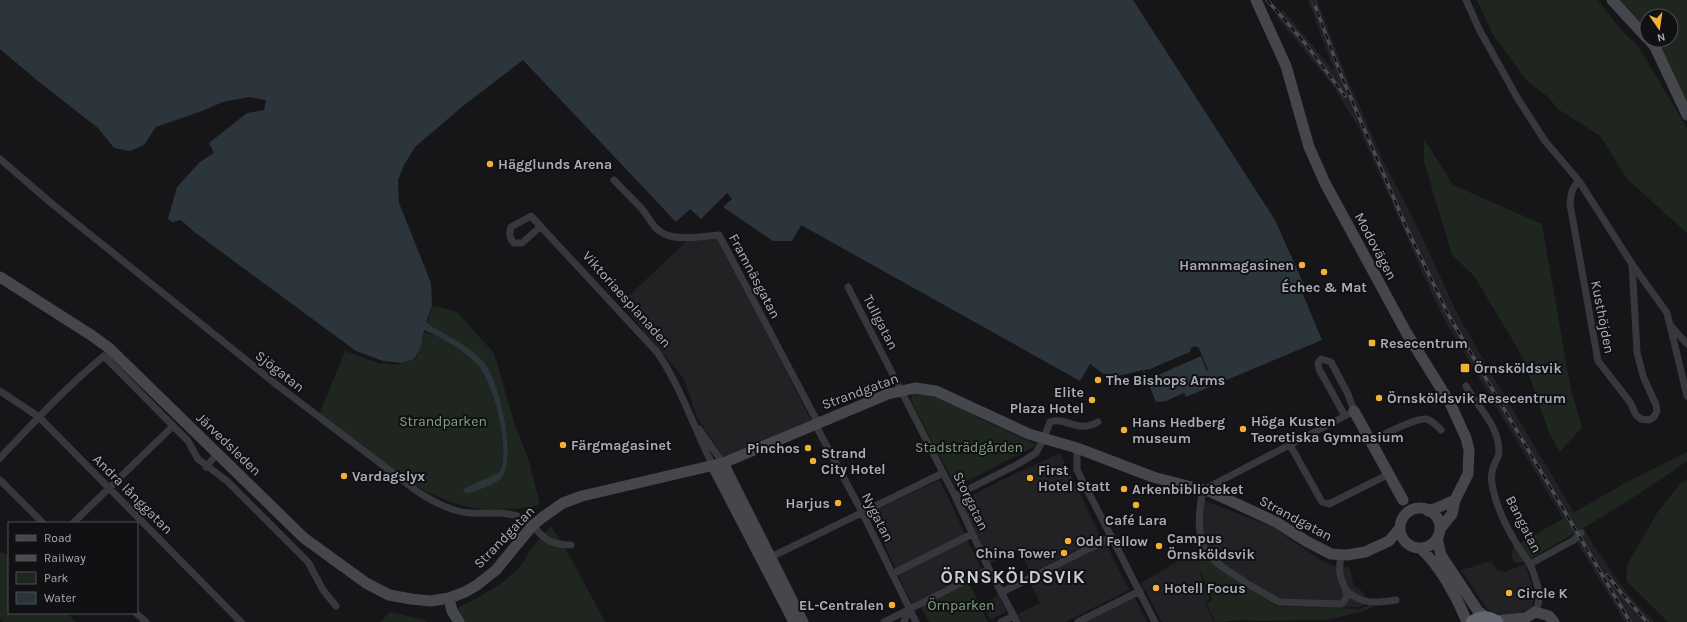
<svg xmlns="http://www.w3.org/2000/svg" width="1687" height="622" font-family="Karla,sans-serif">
	<rect width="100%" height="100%" fill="#161618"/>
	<path fill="#222225" d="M1308,0H1317L1345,73L1384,162L1415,222L1457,313L1488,368L1594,546L1626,592L1654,622H1641L1639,620L1640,622H1625L1623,619L1444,319L1423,274L1359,128L1333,86L1276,16L1283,10L1334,71Z
		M717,237L811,420L723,457L697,417L684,379L621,303L689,239Z
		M1060,453L1101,537L1031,573L1023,557L1020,558L1016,550L990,563L961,501L998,482Z
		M940,480L981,569L912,604L869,513Z
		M1197,498L1271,526L1319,559L1332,565L1349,567L1354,586L1363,592L1367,603L1359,607L1321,608L1275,605L1229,576L1198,552Z
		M1106,543L1129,590L1065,622H1022L1018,614L1040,603L1030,582Z
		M1193,552L1201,568L1200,573L1210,599L1205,602L1214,622H1162L1141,583Z
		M1491,561L1498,571L1505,572L1525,564L1532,586L1534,600L1532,607L1519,613L1505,616L1492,613L1487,609L1461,570Z
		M999,595L1006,612L990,620L982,604Z
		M1134,596L1147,622H1083Z"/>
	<path fill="#1e261f" d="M1477,0H1598L1622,31L1638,46L1687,128V233L1627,179L1600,136L1558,109L1548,97L1527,81L1492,33Z
		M1612,0H1687V115L1649,40H1671V16H1647V38Z
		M1424,139L1453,185L1542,224L1570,385L1582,427L1560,452L1550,435L1524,361L1515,344L1474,276L1452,255L1424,162Z
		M433,306L456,311L494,353L514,422L530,464L540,505C524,509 489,511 473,508C416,497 364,449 319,415L345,351L378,363L397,365L415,359L421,347L424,332L435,335L438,330L427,322Z
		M925,391L948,399L981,419L1037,445L956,487L911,401L912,393Z
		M1687,452V461C1636,498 1580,530 1525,562L1516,563L1513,560L1511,552L1515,546L1625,483Z
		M1687,480V622H1668L1626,581L1627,565L1657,513L1680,484Z
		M551,526L567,551L605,622H462L454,610L481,596L503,582L519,568L532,548Z
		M0,552L9,555V613H67L76,622H3L0,618Z
		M1202,554L1276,606L1359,609L1372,604L1373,607L1365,611L1326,620L1257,621C1243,619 1229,622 1215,622L1207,604L1212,599L1197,562Z
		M969,583L988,622H929L921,607Z
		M390,612L425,620L426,622H380Z"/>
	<path fill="#2c353c" d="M0,0H1133L1275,220L1305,287L1302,292L1322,340L1186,397L1184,393L1166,401L1156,402L1143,370L1109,378L1090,364L1080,381L801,225L792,241H773L723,207L732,199L727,193L701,219L690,209L676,222L523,60L463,106L415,147L404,165L398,180L399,203L431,283L432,306L426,322C445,336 470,345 485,364C500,383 517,458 501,478C497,484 473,492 466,494L463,490L465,488L500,472C511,449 494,383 477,364C464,350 441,337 424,330L421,347L414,359L402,363L383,361L356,351L193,231L181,220L172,222L168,219L177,187L200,162L214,153L209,143L247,113L264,110L266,100L249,97L223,102L202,111L156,127L144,145L130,151L114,148L98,128L39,82L0,49Z"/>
	<path fill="#161618" d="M1195,346L1199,348L1208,370L1207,371L1201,356L1147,380L1144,370L1150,369L1190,352L1191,348Z"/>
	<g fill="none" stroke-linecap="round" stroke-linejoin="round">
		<path stroke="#37383d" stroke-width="7" d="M1466,0L1479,29L1518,99L1545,141L1579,181L1632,264L1667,313L1687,396
			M0,159L51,203L277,385L418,492C434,502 452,512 471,513C484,514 505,511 517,516C542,526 537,545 571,545
			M614,180C623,190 633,199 642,209C651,220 654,232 670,236C685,240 704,236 719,235L818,423
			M1579,181C1571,188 1571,195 1570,204L1598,361L1630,402L1636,415L1641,419L1649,420L1654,417L1657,411L1656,405L1643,376L1637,352L1632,264
			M540,227L522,243H514C509,238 509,234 511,227L531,216L657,352C681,387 694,428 713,466
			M848,287L955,496L989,569L1017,622
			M1671,326L1687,344
			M1466,386C1478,408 1499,425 1499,452C1499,456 1497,459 1495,463C1490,473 1491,482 1494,493C1498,510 1507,528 1516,543C1521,552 1528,559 1532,569C1537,582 1543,599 1535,612
			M0,391L39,417L241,622
			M815,424L862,512L916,622
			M699,429L723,463
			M1370,441C1381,436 1414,418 1426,419C1432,420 1437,426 1441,430
			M1290,445L1322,502L1329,504L1389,474
			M1077,448V470L1155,622
			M0,458C33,423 66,387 104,356L188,441L198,459L227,481L308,562L323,590L336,606
			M206,467L217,454
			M0,480L43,523
			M955,496L1018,464L1036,453L1044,438L1050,422C1066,416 1077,434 1098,422
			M73,523L173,426
			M767,559L943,473
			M1530,564L1574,540L1581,533
			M892,574L972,534
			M1245,582C1235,575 1216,564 1209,556C1195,539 1199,510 1203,490L1345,416L1354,411L1348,394L1331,362L1321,359L1318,363L1319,369L1345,416
			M1248,584L1279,602L1341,604C1353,596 1342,585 1340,574C1339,568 1340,561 1341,555
			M1347,591C1362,605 1376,603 1396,600
			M1002,592L1112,537
			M136,613L146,622
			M884,622L989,569
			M904,622L909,609
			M1001,622L1014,616
			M1078,622L1140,591"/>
		<path stroke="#45474d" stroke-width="11" d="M1256,0L1286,66L1309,147L1325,183L1406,332L1450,403L1466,438L1469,450L1468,474L1455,500L1452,514L1440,529
			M1612,0L1647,38
			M1649,40L1655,47L1687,115
			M0,277L91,335L109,348L304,538L366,583L389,595L411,599L431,601L449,598L465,592L477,585L496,570L532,526L543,517L563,503L582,496L723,463L888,394L915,388L936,391L1029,434L1077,448L1153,477L1211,492L1276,522L1306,541L1331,554L1347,555L1365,552L1389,541L1400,528
			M1354,411L1403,500
			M723,463L803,622
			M713,466L794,622
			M1400 528a20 20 0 1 1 40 0a20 20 0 1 1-40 0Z
			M1428,511L1437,508L1455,500
			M1437,538L1441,555L1478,611L1487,618
			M1420,548C1440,566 1457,597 1467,622
			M449,598L452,611L459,622
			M1495,621L1525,618
			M1519,622L1535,612L1549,616L1554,622"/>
		<path stroke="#63666e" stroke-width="14" d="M1473,622C1481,617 1488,617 1496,622"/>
		<g stroke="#4a4c52" stroke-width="3.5">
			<path id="rail" d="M1267,0L1304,42L1345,96
				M1313,0L1341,75L1408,231L1449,316L1630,622
				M1607,575L1623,595L1647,622"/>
		</g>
		<use href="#rail" stroke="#111113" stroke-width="2" stroke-dasharray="6" stroke-linecap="butt"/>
	</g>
	<g fill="#f2b134" stroke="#111113" stroke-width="1.5">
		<circle cx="490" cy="164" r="4"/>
		<circle cx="1302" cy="265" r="4"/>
		<circle cx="1324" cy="272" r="4"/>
		<rect x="1368" y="339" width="8" height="8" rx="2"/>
		<rect x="1460" y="363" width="10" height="10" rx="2"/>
		<circle cx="1098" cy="380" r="4"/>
		<circle cx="1379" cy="398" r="4"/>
		<circle cx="1092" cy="400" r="4"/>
		<circle cx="1243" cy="429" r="4"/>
		<circle cx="1124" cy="430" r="4"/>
		<circle cx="563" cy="445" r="4"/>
		<circle cx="808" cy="448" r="4"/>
		<circle cx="813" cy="461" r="4"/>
		<circle cx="344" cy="476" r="4"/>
		<circle cx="1030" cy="478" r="4"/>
		<circle cx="1124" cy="489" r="4"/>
		<circle cx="838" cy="503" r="4"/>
		<circle cx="1136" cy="505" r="4"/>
		<circle cx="1068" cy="541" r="4"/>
		<circle cx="1159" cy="546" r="4"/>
		<circle cx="1064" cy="553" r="4"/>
		<circle cx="1156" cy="588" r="4"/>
		<circle cx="1509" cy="593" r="4"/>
		<circle cx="892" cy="605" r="4"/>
	</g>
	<g text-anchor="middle" stroke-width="4" stroke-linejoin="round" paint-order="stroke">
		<g font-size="14" font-weight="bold" fill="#a8adb8" stroke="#111113" text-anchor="start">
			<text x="498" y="169">Hägglunds Arena</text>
			<text x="1294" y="270" text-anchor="end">Hamnmagasinen</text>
			<text x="1324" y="292" text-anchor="middle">Échec &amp; Mat</text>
			<text x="1380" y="348">Resecentrum</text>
			<text x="1474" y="373">Örnsköldsvik</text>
			<text x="1106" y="385">The Bishops Arms</text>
			<text x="1084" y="397" text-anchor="end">Elite<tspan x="1084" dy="16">Plaza Hotel</tspan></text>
			<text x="1387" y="403">Örnsköldsvik Resecentrum</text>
			<text x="1251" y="426">Höga Kusten<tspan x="1251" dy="16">Teoretiska Gymnasium</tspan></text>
			<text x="1132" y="427">Hans Hedberg<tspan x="1132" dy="16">museum</tspan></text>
			<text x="571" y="450">Färgmagasinet</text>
			<text x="800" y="453" text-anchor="end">Pinchos</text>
			<text x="821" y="458">Strand<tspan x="821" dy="16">City Hotel</tspan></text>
			<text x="1038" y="475">First<tspan x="1038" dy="16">Hotel Statt</tspan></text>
			<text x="352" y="481">Vardagslyx</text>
			<text x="1132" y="494">Arkenbiblioteket</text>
			<text x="830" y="508" text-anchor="end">Harjus</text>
			<text x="1136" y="525" text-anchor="middle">Café Lara</text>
			<text x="1167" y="543">Campus<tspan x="1167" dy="16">Örnsköldsvik</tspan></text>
			<text x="1076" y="546">Odd Fellow</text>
			<text x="1056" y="558" text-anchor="end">China Tower</text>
			<text x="1164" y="593">Hotell Focus</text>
			<text x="1517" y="598">Circle K</text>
			<text x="884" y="610" text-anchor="end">EL-Centralen</text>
		</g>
		<g font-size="14" fill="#a8adb8" stroke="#111113">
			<text transform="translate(1376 246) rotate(62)" y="5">Modovägen</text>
			<text transform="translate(755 276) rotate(62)" y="5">Framnäsgatan</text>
			<text transform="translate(627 299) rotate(48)" y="5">Viktoriaesplanaden</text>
			<text transform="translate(1603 317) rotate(79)" y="5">Kusthöjden</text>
			<text transform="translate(881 322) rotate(63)" y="5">Tullgatan</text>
			<text transform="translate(280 371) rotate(38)" y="5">Sjögatan</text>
			<text transform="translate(860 391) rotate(-20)" y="5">Strandgatan</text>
			<text transform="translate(229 444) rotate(44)" y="5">Järvedsleden</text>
			<text transform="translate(133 494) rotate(45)" y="5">Andra långgatan</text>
			<text transform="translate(971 501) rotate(64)" y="5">Storgatan</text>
			<text transform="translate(878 517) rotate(63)" y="5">Nygatan</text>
			<text transform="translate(1296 518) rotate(28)" y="5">Strandgatan</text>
			<text transform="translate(1524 524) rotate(63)" y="5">Bangatan</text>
			<text transform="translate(504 537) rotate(-46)" y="5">Strandgatan</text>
		</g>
		<g font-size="14" fill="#7fa381" stroke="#111113">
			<text x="443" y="426">Strandparken</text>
			<text x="969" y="452">Stadsträdgården</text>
			<text x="961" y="610">Örnparken</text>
		</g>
		<g font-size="18" font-weight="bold" letter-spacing="1" fill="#c9ccd4" stroke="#111113">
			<text x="1013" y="583">ÖRNSKÖLDSVIK</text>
		</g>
	</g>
	<rect x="8" y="522" width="130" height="92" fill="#111113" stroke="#4d4f55"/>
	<rect x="16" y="535" width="20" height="6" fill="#45474d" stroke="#4d4f55"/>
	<text x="44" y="542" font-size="12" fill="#a8adb8">Road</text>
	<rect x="16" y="555" width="20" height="6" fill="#4a4c52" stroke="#4d4f55"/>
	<text x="44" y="562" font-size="12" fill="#a8adb8">Railway</text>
	<rect x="16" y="572" width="20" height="12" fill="#1e261f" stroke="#4d4f55"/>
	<text x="44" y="582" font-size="12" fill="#a8adb8">Park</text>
	<rect x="16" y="592" width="20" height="12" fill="#2c353c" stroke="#4d4f55"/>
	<text x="44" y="602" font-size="12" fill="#a8adb8">Water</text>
	<g transform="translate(1659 28) rotate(167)"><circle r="19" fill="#111113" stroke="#4d4f55"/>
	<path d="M0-3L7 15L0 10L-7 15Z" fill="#f2b134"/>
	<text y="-6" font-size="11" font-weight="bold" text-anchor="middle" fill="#a8adb8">N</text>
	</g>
</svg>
